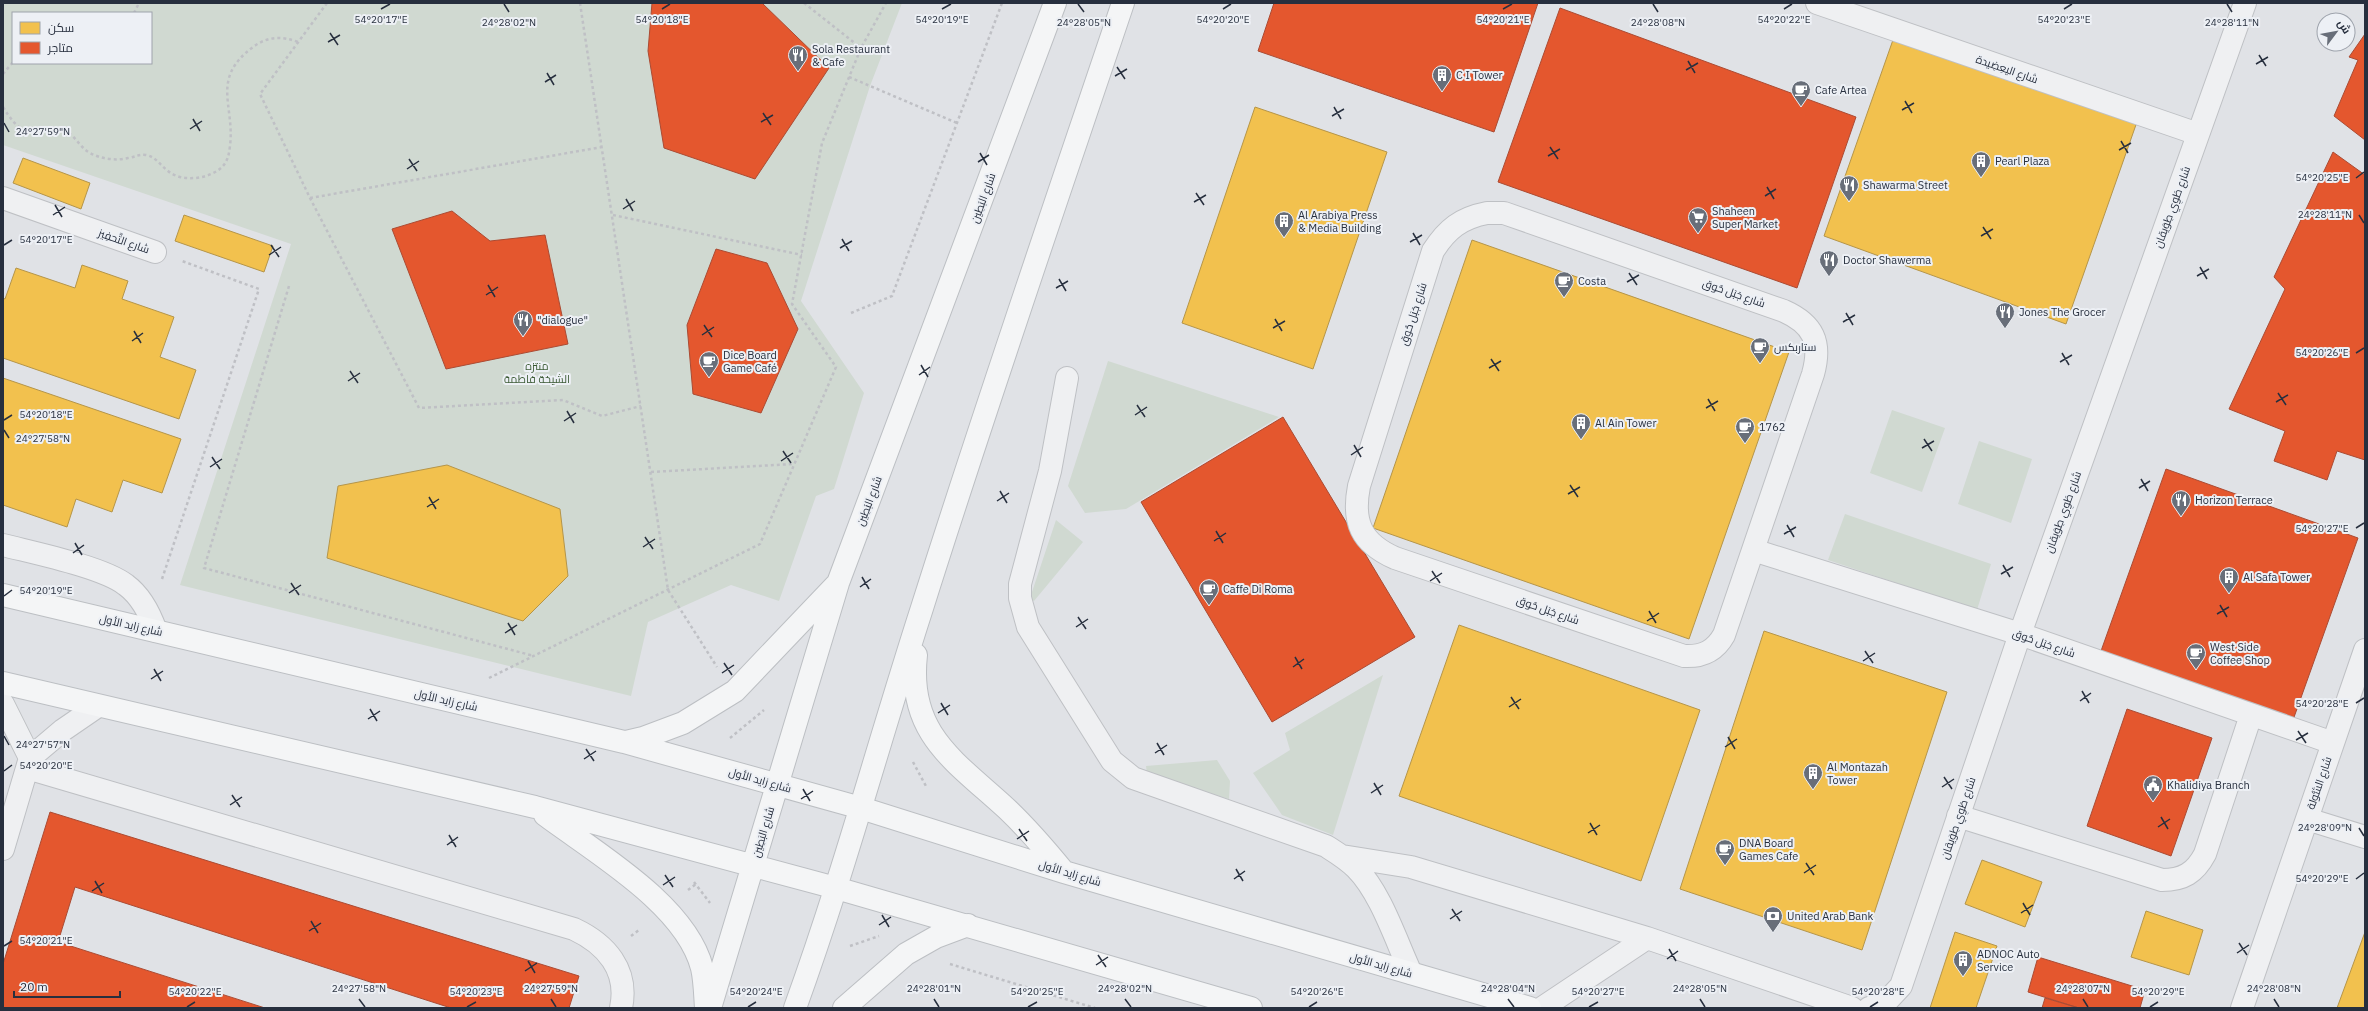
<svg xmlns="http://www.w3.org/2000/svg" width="2368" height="1011" font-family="'IBM Plex Sans',Cairo,sans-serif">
	<rect width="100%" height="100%" fill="#e0e2e6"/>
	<path fill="#d0d9d1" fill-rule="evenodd" d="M3,3H902L870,86L801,301L864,393L834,489L816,496L779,601L731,585L648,622L631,696L180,585L291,244L3,145ZM13,13H151V63H13Z
		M1108,361L1279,417L1126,509L1085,513L1068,486Z
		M1892,410L1945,428L1922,492L1870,473Z
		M1979,441L2032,459L2011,523L1958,504Z
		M1845,514L1991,564L1977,610L1828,560Z
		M1056,520L1083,542L1034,601L1030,598Z
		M1383,675L1333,835L1282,815L1253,773L1290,750L1285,733Z
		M1217,760L1230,781L1229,799L1147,774L1146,766Z"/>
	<path fill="#f2c14e" stroke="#b59549" d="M1894,37L2138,119L2066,324L1824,236Z
		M1255,107L1387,152L1313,369L1182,323Z
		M23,158L90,183L81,209L13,183Z
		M184,215L273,246L264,272L175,241Z
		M1472,240L1789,352L1689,639L1373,528Z
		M82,265L128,281L122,299L174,317L160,357L196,370L179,419L3,358V298L5,299L16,268L75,288Z
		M3,378L181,439L162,493L123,480L112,512L76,499L67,527L3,505Z
		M447,465L560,509L568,576L523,621L327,558L338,486Z
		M1459,625L1700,710L1641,881L1399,796Z
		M1764,631L1947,692L1862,950L1680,889Z
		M1982,860L2042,882L2025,927L1965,904Z
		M2146,911L2203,930L2189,975L2131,957Z
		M1955,932L1997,946L1976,1008H1930Z
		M2365,932V1008H2337Z"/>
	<path fill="#e4572e" stroke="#ab4b33" d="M652,3H762L829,68L755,179L664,148L648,51Z
		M1274,3H1538L1494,132L1258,51Z
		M1560,8L1856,117L1797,288L1498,182Z
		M2365,34V140L2334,116L2358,60L2349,57Z
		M2333,152L2365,175V460L2337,451L2327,480L2274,461L2285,431L2229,409L2285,289L2274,277Z
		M452,211L490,241L545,235L568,344L446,369L392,229Z
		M716,249L767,263L798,329L761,413L693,394L687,325Z
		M1283,417L1415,637L1272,722L1141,502Z
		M2166,469L2358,538L2293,720L2101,651Z
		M2127,709L2212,738L2171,856L2087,826Z
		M50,812L579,976L569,1008H451L75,887L58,942L265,1008H3V964Z
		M2038,957L2145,990L2140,1008H2079L2028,992Z
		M2045,998L2079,1008H2042Z"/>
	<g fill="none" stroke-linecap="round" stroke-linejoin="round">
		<g stroke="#bec0c4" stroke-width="24">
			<path id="minor" d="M1817,3L2198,134
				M3,198L155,252
				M1487,213H1504L1784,311C1813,324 1822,342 1813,374L1724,635C1715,651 1703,657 1684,656L1395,558C1361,543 1352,522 1359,486L1433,251C1447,229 1461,218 1487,213Z
				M1067,378L1050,471L1020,584V598L1028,627L1112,761L1133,778L1326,846C1337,853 1347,859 1356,868C1381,893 1396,941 1411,973
				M3,545C34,553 103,567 126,585C141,596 150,614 156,631
				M1753,550L2020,634L2333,743
				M3,704L30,758
				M27,768L574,929C606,944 629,970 621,1008
				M1958,816L2162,880C2183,880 2195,873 2205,854L2251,715
				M2307,819L2365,837
				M3,849L30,758L63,730L98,706
				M1342,856L1411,867L1647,938L1852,1008
				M1542,1008L1647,938
				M1869,1008L1886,1002L1901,986L2020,634L2245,3
				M2242,1008L2365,650"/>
		</g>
		<g stroke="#bcbfc3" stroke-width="24">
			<path id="major" d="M3,595L624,742L861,808L1064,872L1530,1008
				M916,655C907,734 955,761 1007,809C1027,828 1046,850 1064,872
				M3,683L535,807L836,888L1251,1008
				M626,742L643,738L683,723L735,691L836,585
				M545,815C596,853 686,905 702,968C705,981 705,995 706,1008
				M710,1008L838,583L1055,3
				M795,1008C843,876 879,741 922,608C986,405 1055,205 1123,3
				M844,1008L906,954L936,937L968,925"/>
		</g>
		<path stroke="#bfc0c5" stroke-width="2.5" stroke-dasharray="3 3" stroke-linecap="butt" d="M327,3L260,94L310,198L419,408L563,400L602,416L641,406
			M580,3L668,590L717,667
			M804,3L861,48
			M134,13L139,3
			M3,74L13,62
			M849,77L957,123
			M3,107C31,152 35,119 63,130C75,134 79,147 90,153C101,159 116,161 128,158C135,157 139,154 146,155C156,157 160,165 168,171C182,183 211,179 223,166C228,160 229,154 230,146C235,105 210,79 253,47C268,36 282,36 298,42
			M310,198L602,147
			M613,215L802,255
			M289,286L204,568L534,656
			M851,313L892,296L1002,3
			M651,472L793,464
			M162,579L259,289L182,261
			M489,678L760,544L836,367L792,304L822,143L861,48L886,3
			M730,738L764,710
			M913,762L927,788
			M694,882L710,903
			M688,890L696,884
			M631,936L639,930
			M850,946L879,936
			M950,964L1095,1008"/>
		<use href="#minor" stroke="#eff0f2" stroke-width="22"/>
		<use href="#major" stroke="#f4f5f6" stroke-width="22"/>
	</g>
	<path fill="none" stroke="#272f3e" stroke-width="1.5" d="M504,4L509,12M1078,4L1084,12M1653,4L1658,12M2227,4L2232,12M381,9L390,4M662,9L670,4M942,9L951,4M1223,9L1231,4M1503,9L1512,4M1784,9L1792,4M2064,9L2072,4M330,33L338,45M328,42L340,35M2259,55L2266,66M1688,61L1695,73M2256,64L2268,57M1117,67L1125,79M1686,70L1698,63M547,73L554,85M1115,76L1127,69M545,82L556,75M1905,101L1912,113M1334,107L1341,119M1902,110L1914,103M763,113L771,125M1332,116L1344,109M193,119L200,131M761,122L773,115M4,123L9,132M190,129L202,121M2121,141L2128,153M1550,147L1558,159M2119,150L2131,143M980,153L987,165M1548,156L1560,149M409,159L417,171M978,162L989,155M407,169L419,161M2356,178L2364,172M1767,187L1774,199M1196,193L1204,205M1765,196L1776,189M626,199L633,211M1194,202L1206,195M55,205L62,217M623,209L635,201M53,215L65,207M2359,215L2364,223M1983,227L1991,239M1413,233L1420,245M1981,236L1993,229M842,239L849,251M1410,242L1422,235M4,245L12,240M271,245L279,257M840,248L852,241M269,255L281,247M2200,267L2207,279M1629,273L1637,285M2197,276L2209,269M1059,279L1066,291M1627,282L1639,275M488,285L495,297M1056,288L1068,281M486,295L498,287M1846,313L1853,325M1275,319L1282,331M1843,322L1855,315M704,325L712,337M1273,328L1285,321M134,331L141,343M702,335L714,327M132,341L143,333M2062,353L2069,365M2356,353L2364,348M1491,359L1499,371M2060,362L2072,355M921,365L928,377M1489,368L1501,361M350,371L358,383M919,375L930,367M348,381L360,373M2278,393L2286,405M1708,399L1715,411M2276,402L2288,395M1137,405L1145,417M1706,408L1718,401M567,411L574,423M1135,415L1147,407M4,420L12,415M564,421L576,413M4,430L9,438M1924,439L1932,451M1354,445L1361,457M1922,448L1934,441M783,451L791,463M1351,455L1363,447M212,457L220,469M781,461L793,453M210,467L222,459M2141,479L2148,491M1570,485L1578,497M2139,488L2150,481M1000,491L1007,503M1568,494L1580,487M429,497L436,509M997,501L1009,493M427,507L439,499M1787,525L1794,537M2356,528L2364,523M1216,531L1223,543M1784,534L1796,527M645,537L653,549M1214,541L1226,533M75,543L82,555M643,547L655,539M73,553L84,545M2003,565L2010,577M1432,571L1440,583M2001,574L2013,567M862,577L869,589M1430,581L1442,573M291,583L299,595M860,587L871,579M289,593L301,585M4,596L12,590M2220,605L2227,617M1649,611L1656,623M2217,614L2229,607M1078,617L1086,629M1647,621L1659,613M508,623L515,635M1076,627L1088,619M505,633L517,625M1865,651L1873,663M1295,657L1302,669M1863,661L1875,653M724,663L732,675M1293,667L1304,659M154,669L161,681M722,673L734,665M151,679L163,671M2082,691L2089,703M1511,697L1519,709M2080,701L2091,693M941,703L948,715M2356,703L2364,698M1509,707L1521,699M370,709L377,721M938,713L950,705M368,719L380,711M2298,731L2306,743M4,736L9,745M1728,737L1735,749M2296,740L2308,733M1157,743L1164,755M1725,747L1737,739M586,749L594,761M1155,753L1167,745M584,759L596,751M4,771L12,765M1944,777L1952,789M1374,783L1381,795M1942,787L1954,779M803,789L810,801M1371,793L1383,785M232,795L240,807M801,799L813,791M230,805L242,797M2161,817L2168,829M1590,823L1597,835M2158,827L2170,819M2359,828L2364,836M1019,829L1027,841M1588,833L1600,825M449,835L456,847M1017,839L1029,831M447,845L458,837M1806,863L1814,875M1236,869L1243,881M1804,873L1816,865M665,875L673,887M1234,879L1245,871M2356,879L2364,873M95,881L102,893M663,885L675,877M92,891L104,883M2023,903L2030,915M1452,909L1460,921M2021,913L2033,905M882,915L889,927M1450,919L1462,911M311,921L318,933M879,925L891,917M309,931L321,923M2239,943L2247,955M4,946L12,941M1669,949L1676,961M2237,953L2249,945M1098,955L1106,967M1667,959L1678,951M528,961L535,973M1096,965L1108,957M525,971L537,963M359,999L365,1007M551,999L556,1007M934,999L939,1007M1125,999L1131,1007M1508,999L1514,1007M1700,999L1705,1007M2083,999L2088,1007M2274,999L2279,1007M187,1007L195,1002M467,1007L476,1002M748,1007L756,1002M1028,1007L1037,1002M1309,1007L1317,1002M1589,1007L1598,1002M1870,1007L1878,1002M2150,1007L2158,1002"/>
	<defs>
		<g id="restaurant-pin" transform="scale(1)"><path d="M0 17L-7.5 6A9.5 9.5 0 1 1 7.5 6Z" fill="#686e79" stroke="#edf0f5"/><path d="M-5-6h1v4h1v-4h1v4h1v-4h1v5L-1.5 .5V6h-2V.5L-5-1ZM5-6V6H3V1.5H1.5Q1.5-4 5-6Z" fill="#fff"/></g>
		<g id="building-pin" transform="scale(1)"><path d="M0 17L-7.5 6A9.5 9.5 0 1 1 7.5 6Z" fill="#686e79" stroke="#edf0f5"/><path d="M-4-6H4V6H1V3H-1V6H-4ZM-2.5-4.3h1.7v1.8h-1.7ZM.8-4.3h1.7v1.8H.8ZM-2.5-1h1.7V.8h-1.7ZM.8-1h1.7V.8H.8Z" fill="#fff"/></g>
		<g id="cafe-pin" transform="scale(1)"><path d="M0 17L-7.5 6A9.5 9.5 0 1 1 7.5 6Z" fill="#686e79" stroke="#edf0f5"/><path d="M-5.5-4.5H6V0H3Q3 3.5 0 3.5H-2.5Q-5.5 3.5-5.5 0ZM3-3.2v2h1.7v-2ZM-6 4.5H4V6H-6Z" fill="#fff"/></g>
		<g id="supermarket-pin" transform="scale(1)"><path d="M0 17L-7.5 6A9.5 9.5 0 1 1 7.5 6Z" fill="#686e79" stroke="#edf0f5"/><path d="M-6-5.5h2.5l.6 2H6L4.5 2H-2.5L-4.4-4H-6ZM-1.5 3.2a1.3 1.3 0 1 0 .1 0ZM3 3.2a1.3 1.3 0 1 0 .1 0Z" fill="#fff"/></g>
		<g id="civic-pin" transform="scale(1)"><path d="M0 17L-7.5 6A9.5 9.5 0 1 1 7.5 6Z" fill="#686e79" stroke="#edf0f5"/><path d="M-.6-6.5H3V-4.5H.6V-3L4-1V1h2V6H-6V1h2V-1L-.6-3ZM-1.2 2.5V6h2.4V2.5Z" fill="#fff"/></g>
		<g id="bank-pin" transform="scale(1)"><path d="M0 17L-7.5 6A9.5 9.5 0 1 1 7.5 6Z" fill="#686e79" stroke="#edf0f5"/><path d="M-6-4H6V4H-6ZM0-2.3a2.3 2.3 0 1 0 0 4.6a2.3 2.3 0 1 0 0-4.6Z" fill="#fff"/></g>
	</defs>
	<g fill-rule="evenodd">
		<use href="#restaurant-pin" x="798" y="55"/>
		<use href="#building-pin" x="1442" y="75"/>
		<use href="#cafe-pin" x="1801" y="90"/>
		<use href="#building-pin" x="1981" y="161"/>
		<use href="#restaurant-pin" x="1849" y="185"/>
		<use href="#supermarket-pin" x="1698" y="217"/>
		<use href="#building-pin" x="1284" y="221"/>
		<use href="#restaurant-pin" x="1829" y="260"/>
		<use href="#cafe-pin" x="1564" y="281"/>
		<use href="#restaurant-pin" x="2005" y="312"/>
		<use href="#restaurant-pin" x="523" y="320"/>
		<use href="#cafe-pin" x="1760" y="347"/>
		<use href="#cafe-pin" x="709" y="361"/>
		<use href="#building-pin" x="1581" y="423"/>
		<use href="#cafe-pin" x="1745" y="427"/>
		<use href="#restaurant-pin" x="2181" y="500"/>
		<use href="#building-pin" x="2229" y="577"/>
		<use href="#cafe-pin" x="1209" y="589"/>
		<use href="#cafe-pin" x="2196" y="653"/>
		<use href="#building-pin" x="1813" y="773"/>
		<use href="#civic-pin" x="2153" y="785"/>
		<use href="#cafe-pin" x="1725" y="849"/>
		<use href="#bank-pin" x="1773" y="916"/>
		<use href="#building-pin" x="1963" y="960"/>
	</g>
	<g text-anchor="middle" stroke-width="4" stroke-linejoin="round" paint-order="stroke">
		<g font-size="11" fill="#272f3e" stroke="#edf0f5" text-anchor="start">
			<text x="812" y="53">Sola Restaurant<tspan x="812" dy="13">&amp; Cafe</tspan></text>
			<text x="1456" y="79">C I Tower</text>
			<text x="1815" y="94">Cafe Artea</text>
			<text x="1995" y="165">Pearl Plaza</text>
			<text x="1863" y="189">Shawarma Street</text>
			<text x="1712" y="215">Shaheen<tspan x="1712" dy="13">Super Market</tspan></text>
			<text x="1298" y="219">Al Arabiya Press<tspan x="1298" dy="13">&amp; Media Building</tspan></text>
			<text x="1843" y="264">Doctor Shawerma</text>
			<text x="1578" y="285">Costa</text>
			<text x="2019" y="316">Jones The Grocer</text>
			<text x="537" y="324">"dialogue"</text>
			<text x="1774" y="351">ستاربكس</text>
			<text x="723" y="359">Dice Board<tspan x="723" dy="13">Game Café</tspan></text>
			<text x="1595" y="427">Al Ain Tower</text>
			<text x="1759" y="431">1762</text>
			<text x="2195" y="504">Horizon Terrace</text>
			<text x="2243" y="581">Al Safa Tower</text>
			<text x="1223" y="593">Caffe Di Roma</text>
			<text x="2210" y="651">West Side<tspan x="2210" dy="13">Coffee Shop</tspan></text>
			<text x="1827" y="771">Al Montazah<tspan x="1827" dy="13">Tower</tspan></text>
			<text x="2167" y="789">Khalidiya Branch</text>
			<text x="1739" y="847">DNA Board<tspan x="1739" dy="13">Games Cafe</tspan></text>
			<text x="1787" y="920">United Arab Bank</text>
			<text x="1977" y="958">ADNOC Auto<tspan x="1977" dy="13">Service</tspan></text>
		</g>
		<g font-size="11" fill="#272f3e" stroke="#edf0f5">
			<text transform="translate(2007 69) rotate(19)" y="4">شارع اليعِضِيدة</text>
			<text transform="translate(983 198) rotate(-70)" y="4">شارع البَطِين</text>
			<text transform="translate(2172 207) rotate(-70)" y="4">شارع طَوِي طِوَيقان</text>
			<text transform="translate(124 241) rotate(19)" y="4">شارع التَّحفِيز</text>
			<text transform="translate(1734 293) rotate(19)" y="4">شارع جَبَل حُوق</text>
			<text transform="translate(1413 314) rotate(-72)" y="4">شارع جَبَل حُوق</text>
			<text transform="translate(869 501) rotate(-69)" y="4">شارع البَطِين</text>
			<text transform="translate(2063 512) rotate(-70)" y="4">شارع طَوِي طِوَيقان</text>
			<text transform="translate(1548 610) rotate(19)" y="4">شارع جَبَل حُوق</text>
			<text transform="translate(131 625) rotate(13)" y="4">شارع زايد الأول</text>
			<text transform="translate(2044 643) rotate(19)" y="4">شارع جَبَل حُوق</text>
			<text transform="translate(446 700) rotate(13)" y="4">شارع زايد الأول</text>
			<text transform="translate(760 780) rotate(16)" y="4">شارع زايد الأول</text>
			<text transform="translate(2319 783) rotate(-71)" y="4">شارع الشُّولة</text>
			<text transform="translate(1958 818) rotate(-71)" y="4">شارع طَوِي طِوَيقان</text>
			<text transform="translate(763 832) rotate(-73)" y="4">شارع البَطِين</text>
			<text transform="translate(1070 873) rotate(17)" y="4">شارع زايد الأول</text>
			<text transform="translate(1381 965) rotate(16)" y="4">شارع زايد الأول</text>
		</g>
		<g font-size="11" fill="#3b5a34" stroke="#edf0f5">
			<text x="537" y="370">منتزه<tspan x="537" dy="13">الشيخة فاطمة</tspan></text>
		</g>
	</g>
	<g font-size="10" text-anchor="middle" fill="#272f3e" stroke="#edf0f5" stroke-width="4" stroke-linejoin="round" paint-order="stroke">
		<text x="381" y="23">54°20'17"E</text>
		<text x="662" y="23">54°20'18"E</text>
		<text x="942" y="23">54°20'19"E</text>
		<text x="1223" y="23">54°20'20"E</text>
		<text x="1503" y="23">54°20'21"E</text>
		<text x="1784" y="23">54°20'22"E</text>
		<text x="2064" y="23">54°20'23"E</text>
		<text x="509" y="26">24°28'02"N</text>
		<text x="1084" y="26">24°28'05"N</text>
		<text x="1658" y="26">24°28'08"N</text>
		<text x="2232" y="26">24°28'11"N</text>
		<text x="43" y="135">24°27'59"N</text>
		<text x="2322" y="181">54°20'25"E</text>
		<text x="2325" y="218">24°28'11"N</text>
		<text x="46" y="243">54°20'17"E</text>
		<text x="2322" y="356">54°20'26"E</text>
		<text x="46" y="418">54°20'18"E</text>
		<text x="43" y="442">24°27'58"N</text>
		<text x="2322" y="532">54°20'27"E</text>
		<text x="46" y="594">54°20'19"E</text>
		<text x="2322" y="707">54°20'28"E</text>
		<text x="43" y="748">24°27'57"N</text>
		<text x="46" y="769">54°20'20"E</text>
		<text x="2325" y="831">24°28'09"N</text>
		<text x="2322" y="882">54°20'29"E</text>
		<text x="46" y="944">54°20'21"E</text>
		<text x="359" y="992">24°27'58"N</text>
		<text x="551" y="992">24°27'59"N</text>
		<text x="934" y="992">24°28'01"N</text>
		<text x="1125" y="992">24°28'02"N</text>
		<text x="1508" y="992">24°28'04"N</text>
		<text x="1700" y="992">24°28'05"N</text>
		<text x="2083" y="992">24°28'07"N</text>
		<text x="2274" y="992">24°28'08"N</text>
		<text x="195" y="995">54°20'22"E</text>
		<text x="476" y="995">54°20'23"E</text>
		<text x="756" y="995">54°20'24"E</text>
		<text x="1037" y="995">54°20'25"E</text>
		<text x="1317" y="995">54°20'26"E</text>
		<text x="1598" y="995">54°20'27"E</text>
		<text x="1878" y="995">54°20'28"E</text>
		<text x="2158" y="995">54°20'29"E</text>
	</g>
	<rect width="2368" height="1011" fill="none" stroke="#272f3e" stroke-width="8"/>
	<rect x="12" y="12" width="140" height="52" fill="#edf0f5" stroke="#9ea3ac"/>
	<rect x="20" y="22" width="20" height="12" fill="#f2c14e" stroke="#9ea3ac"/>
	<text x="48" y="32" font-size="12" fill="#272f3e">سكن</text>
	<rect x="20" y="42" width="20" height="12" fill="#e4572e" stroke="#9ea3ac"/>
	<text x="48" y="52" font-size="12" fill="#272f3e">متاجر</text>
	<g transform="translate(2336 32) rotate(58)"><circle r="19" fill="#edf0f5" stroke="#9ea3ac"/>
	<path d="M0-3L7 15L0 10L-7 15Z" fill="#686e79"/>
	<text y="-6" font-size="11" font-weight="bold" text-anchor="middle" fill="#272f3e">ش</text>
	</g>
	<path d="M14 991v6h106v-6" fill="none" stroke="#272f3e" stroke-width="2"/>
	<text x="20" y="991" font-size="12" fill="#272f3e" stroke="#edf0f5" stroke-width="3" paint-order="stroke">20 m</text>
</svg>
